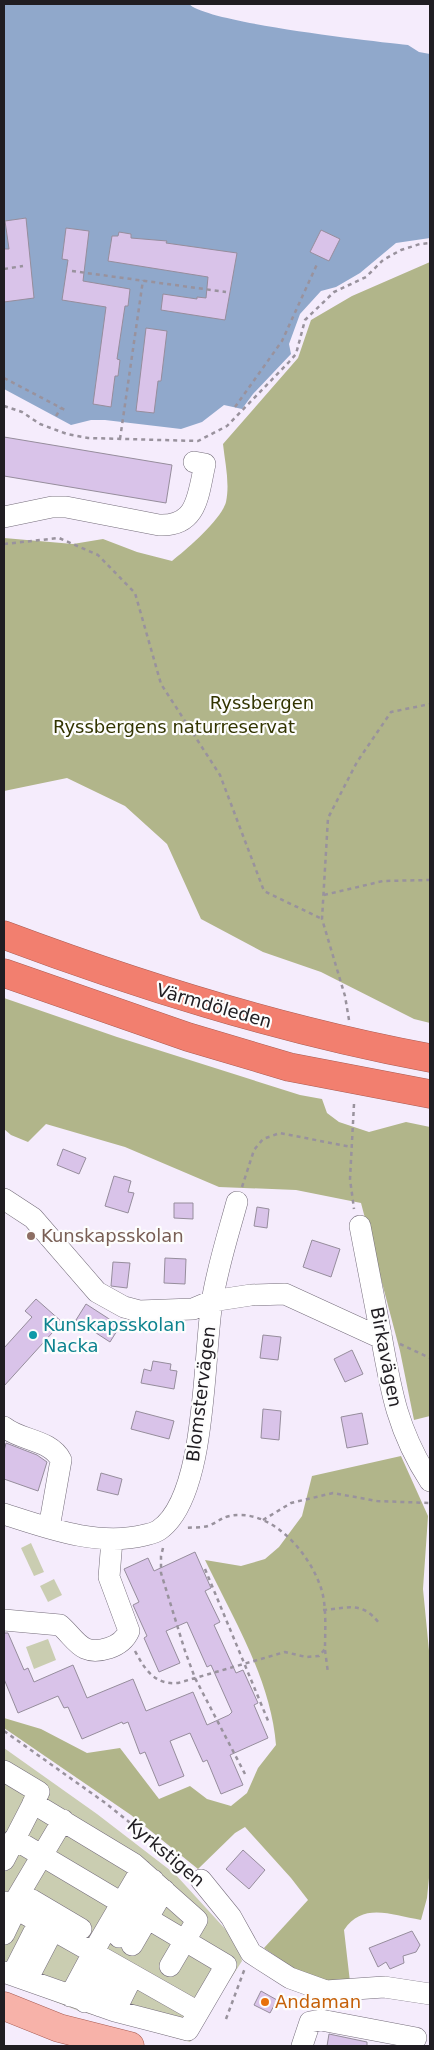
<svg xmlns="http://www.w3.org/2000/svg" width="434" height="2050" font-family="'DejaVu Sans',sans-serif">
	<rect width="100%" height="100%" fill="#f5ecfc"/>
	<path fill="#cacdb1" d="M31,1543L44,1572L34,1576L21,1548Z
		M54,1579L62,1595L48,1602L40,1586Z
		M48,1639L56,1660L34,1669L26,1647Z
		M4,1748L97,1814L175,1874L237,1942L242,1961L190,2042L79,2011L4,1982Z"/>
	<path fill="#b1b58a" d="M430,262V1023L414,1019L321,972L263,952L201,919L167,844L125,806L67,778L4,791V538L73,544L103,539L137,552L172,561C187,549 221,520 226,502C230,483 225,463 223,444L298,358L311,320L352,296Z
		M4,998L117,1037L300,1095L322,1099L327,1113L339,1122L369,1132L406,1122L430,1127V1416L414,1420L400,1351L361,1203L296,1190L219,1187L125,1147L46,1124L28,1142L11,1135L4,1129Z
		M401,1456L428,1516L423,1589L430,1661V1868L427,1898L421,1920C391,1915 363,1902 344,1930L350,1982L346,1985L306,1977L264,1948L308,1900L291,1878L245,1827L235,1833L198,1869L131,1815L4,1728V1718L41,1729L87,1753L120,1748L159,1799L190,1786L207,1799L231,1806L247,1793L258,1768L276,1745C271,1680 233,1618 205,1560L241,1566L265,1559L279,1547L302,1516L312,1476Z"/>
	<path fill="#90a8cb" d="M4,4H189C208,23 372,41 408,45L419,52L430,54V238L396,243L360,273L336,287L321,291L300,314L289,344L291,354L253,394L242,409L224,405L202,422L181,429L105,420H91L71,425L4,389Z"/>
	<path fill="#d9c3e9" stroke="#968d9c" d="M26,218L34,298L4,302V249H9L5,221Z
		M66,228L89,231L83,281L130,289L128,306H125L117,359L120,360L118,376H115L111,407L93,404L106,307L62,300L68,260L62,259Z
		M321,230L340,239L329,261L310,252Z
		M119,232L131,234V238L167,241L166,243L237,253L225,320L161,310L163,294L197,299V297L206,298L208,277L108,261L112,236H118Z
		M146,328L167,331L161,381H158L154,413L136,411Z
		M4,437L172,465L166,503L4,476Z
		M63,1149L86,1158L79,1174L57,1165Z
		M114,1176L131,1181L128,1192L134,1193L128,1213L105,1206Z
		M174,1203H193V1219L174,1218Z
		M257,1207L269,1209L267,1228L254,1226Z
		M312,1240L340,1249L331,1277L303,1267Z
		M165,1258L186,1259L185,1284L164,1283Z
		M113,1262L130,1263L127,1288L111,1286Z
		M36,1299L62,1322L4,1386V1348L32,1317L25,1311Z
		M86,1304L120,1326L110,1342L76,1320Z
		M263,1335L281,1337L278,1360L260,1358Z
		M352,1350L363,1374L345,1382L334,1359Z
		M153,1361L171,1364L170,1370L177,1371L174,1389L141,1383L144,1369L151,1371Z
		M263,1409L281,1411L279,1440L261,1438Z
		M136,1411L174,1421L169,1439L131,1429Z
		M362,1413L368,1444L347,1448L341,1417Z
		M6,1443L37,1455L47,1462L38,1491L4,1479V1451Z
		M101,1473L122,1479L118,1495L97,1490Z
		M195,1552L211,1588L205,1591L220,1622L214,1625L236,1673L243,1670L258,1703L254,1705L268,1738L230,1755L243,1785L221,1794L207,1760L203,1762L190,1733L170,1741L184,1776L159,1786L145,1752L140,1754L128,1722L123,1724L122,1722L82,1739L68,1707L64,1708L58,1696L18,1713L4,1679V1633H8L24,1670L28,1668L34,1682L73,1665L87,1698L133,1679L146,1711L193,1692L207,1725L229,1715L232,1712L211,1665L207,1667L187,1622L166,1631L180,1663L159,1672L144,1638L147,1636L133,1605L139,1602L124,1569L148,1558L154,1571Z
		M243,1850L265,1870L249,1889L226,1869Z
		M412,1931L420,1945L416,1952L403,1956L404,1963L390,1969L386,1962L378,1967L369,1948Z
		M261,1991L277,2000L270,2013L254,2005Z
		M329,2034L367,2042V2046H327Z"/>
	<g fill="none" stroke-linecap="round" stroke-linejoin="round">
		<g stroke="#756d7b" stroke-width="22">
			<path id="minor" d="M4,517L52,507H66L159,525C198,527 198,494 205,464L194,462
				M4,1199L33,1218L97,1292L124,1307L139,1311L193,1309L212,1301L251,1295L285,1294L381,1338
				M360,1226C367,1262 374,1299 381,1335C391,1392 398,1432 430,1481
				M4,1427C21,1441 50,1439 61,1460L49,1528
				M4,1514C48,1528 98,1547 145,1535C149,1534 155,1533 159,1530C207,1497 203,1358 212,1302C217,1269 228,1235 237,1202
				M4,1620L60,1625C77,1640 81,1657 109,1648C118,1645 125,1640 129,1631L109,1577L112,1540
				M4,1771L39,1792L4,1860
				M33,1803L134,1864L197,1920L170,1966
				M201,1880L231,1917L251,1953L290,1978L326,1991L384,1987L430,1994
				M4,1902L198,2012
				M12,1906L63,1820
				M25,1914L32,1900L81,1929
				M4,1934L16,1909
				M119,1937L153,1880
				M132,1945L164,1890
				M4,1972L115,2011L188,2030L226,1965L14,1839
				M12,1975L39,1922
				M27,1980L53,1930
				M70,1996L100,1940L141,1870
				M85,2002L107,1961
				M100,2006L120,1968
				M115,2011L133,1975
				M302,2046L310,2022L321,2020L416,2038"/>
		</g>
		<g stroke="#a85d54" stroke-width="29">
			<path id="major" d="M4,2006L59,2028L130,2046"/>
		</g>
		<g stroke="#a85d54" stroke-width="29">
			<path id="highway" d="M4,935C143,987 284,1031 430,1058
				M4,973L188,1037L289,1067L430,1094"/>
		</g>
		<path stroke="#99929d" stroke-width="2.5" stroke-dasharray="4 4" stroke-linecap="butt" d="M4,269L23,266
			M72,271L226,292
			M4,378L67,411
			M4,406L22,412L40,424L67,434L88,438L198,441L227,426L289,362L296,354L305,320L334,292L366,277L383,260L401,250L420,244L430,243
			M235,407L282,341L318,262
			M56,416L61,408
			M120,439L143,280
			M4,544L59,538L98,555L135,593L161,684L220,775L264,891L322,919
			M324,895L383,881L430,880
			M349,1020L345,996L322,919L328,818L357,762L391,712L430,704
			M354,1104L350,1179L354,1209
			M242,1187L254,1150L263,1139L280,1133L351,1147
			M400,1344L430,1358
			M263,1520L291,1503L333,1493L377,1501L430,1503
			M163,1548L161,1556V1573L185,1651L195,1678L245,1774
			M205,1569L269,1723
			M323,1610C348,1608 362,1601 379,1623
			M325,1650L328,1673
			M135,1651C145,1670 155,1685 178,1683L285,1652L306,1657L319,1656L325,1649C325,1631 327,1606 321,1588C310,1555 277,1515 240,1515C222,1515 221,1521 208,1526C201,1528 192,1527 185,1528
			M4,1731L104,1802L189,1870
			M226,2019L245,1968"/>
		<use href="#minor" stroke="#fff" stroke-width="21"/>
		<use href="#major" stroke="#f7b2a9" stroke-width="28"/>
		<use href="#highway" stroke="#f27f6f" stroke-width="28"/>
	</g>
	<circle fill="#8d6e63" stroke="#fdfdfd" stroke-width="2" cx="31" cy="1236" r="5"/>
	<circle fill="#0f9aa8" stroke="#fdfdfd" stroke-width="2" cx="33" cy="1335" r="5"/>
	<circle fill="#e8710a" stroke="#fdfdfd" stroke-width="2" cx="265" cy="2002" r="5"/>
	<g text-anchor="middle" stroke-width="4.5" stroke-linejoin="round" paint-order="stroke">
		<g font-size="18" fill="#323400" stroke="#fdfdfd">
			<text x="262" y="709">Ryssbergen</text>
			<text x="174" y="733">Ryssbergens naturreservat</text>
		</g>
		<g font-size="18" fill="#201d22" stroke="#fdfdfd">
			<text transform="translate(214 1006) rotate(16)" y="6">Värmdöleden</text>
			<text transform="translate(386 1357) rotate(79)" y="6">Birkavägen</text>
			<text transform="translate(201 1394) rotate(-83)" y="6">Blomstervägen</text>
			<text transform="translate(166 1853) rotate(40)" y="6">Kyrkstigen</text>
		</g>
		<g font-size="18" fill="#785e54" stroke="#fdfdfd" text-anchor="start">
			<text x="41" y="1242">Kunskapsskolan</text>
		</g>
		<g font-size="18" fill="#0d838f" stroke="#fdfdfd" text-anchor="start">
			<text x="43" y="1331">Kunskapsskolan<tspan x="43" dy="21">Nacka</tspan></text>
		</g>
		<g font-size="18" fill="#c56008" stroke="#fdfdfd" text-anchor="start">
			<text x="275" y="2008">Andaman</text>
		</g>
	</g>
	<rect width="434" height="2050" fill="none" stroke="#201d22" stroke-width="10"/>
</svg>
